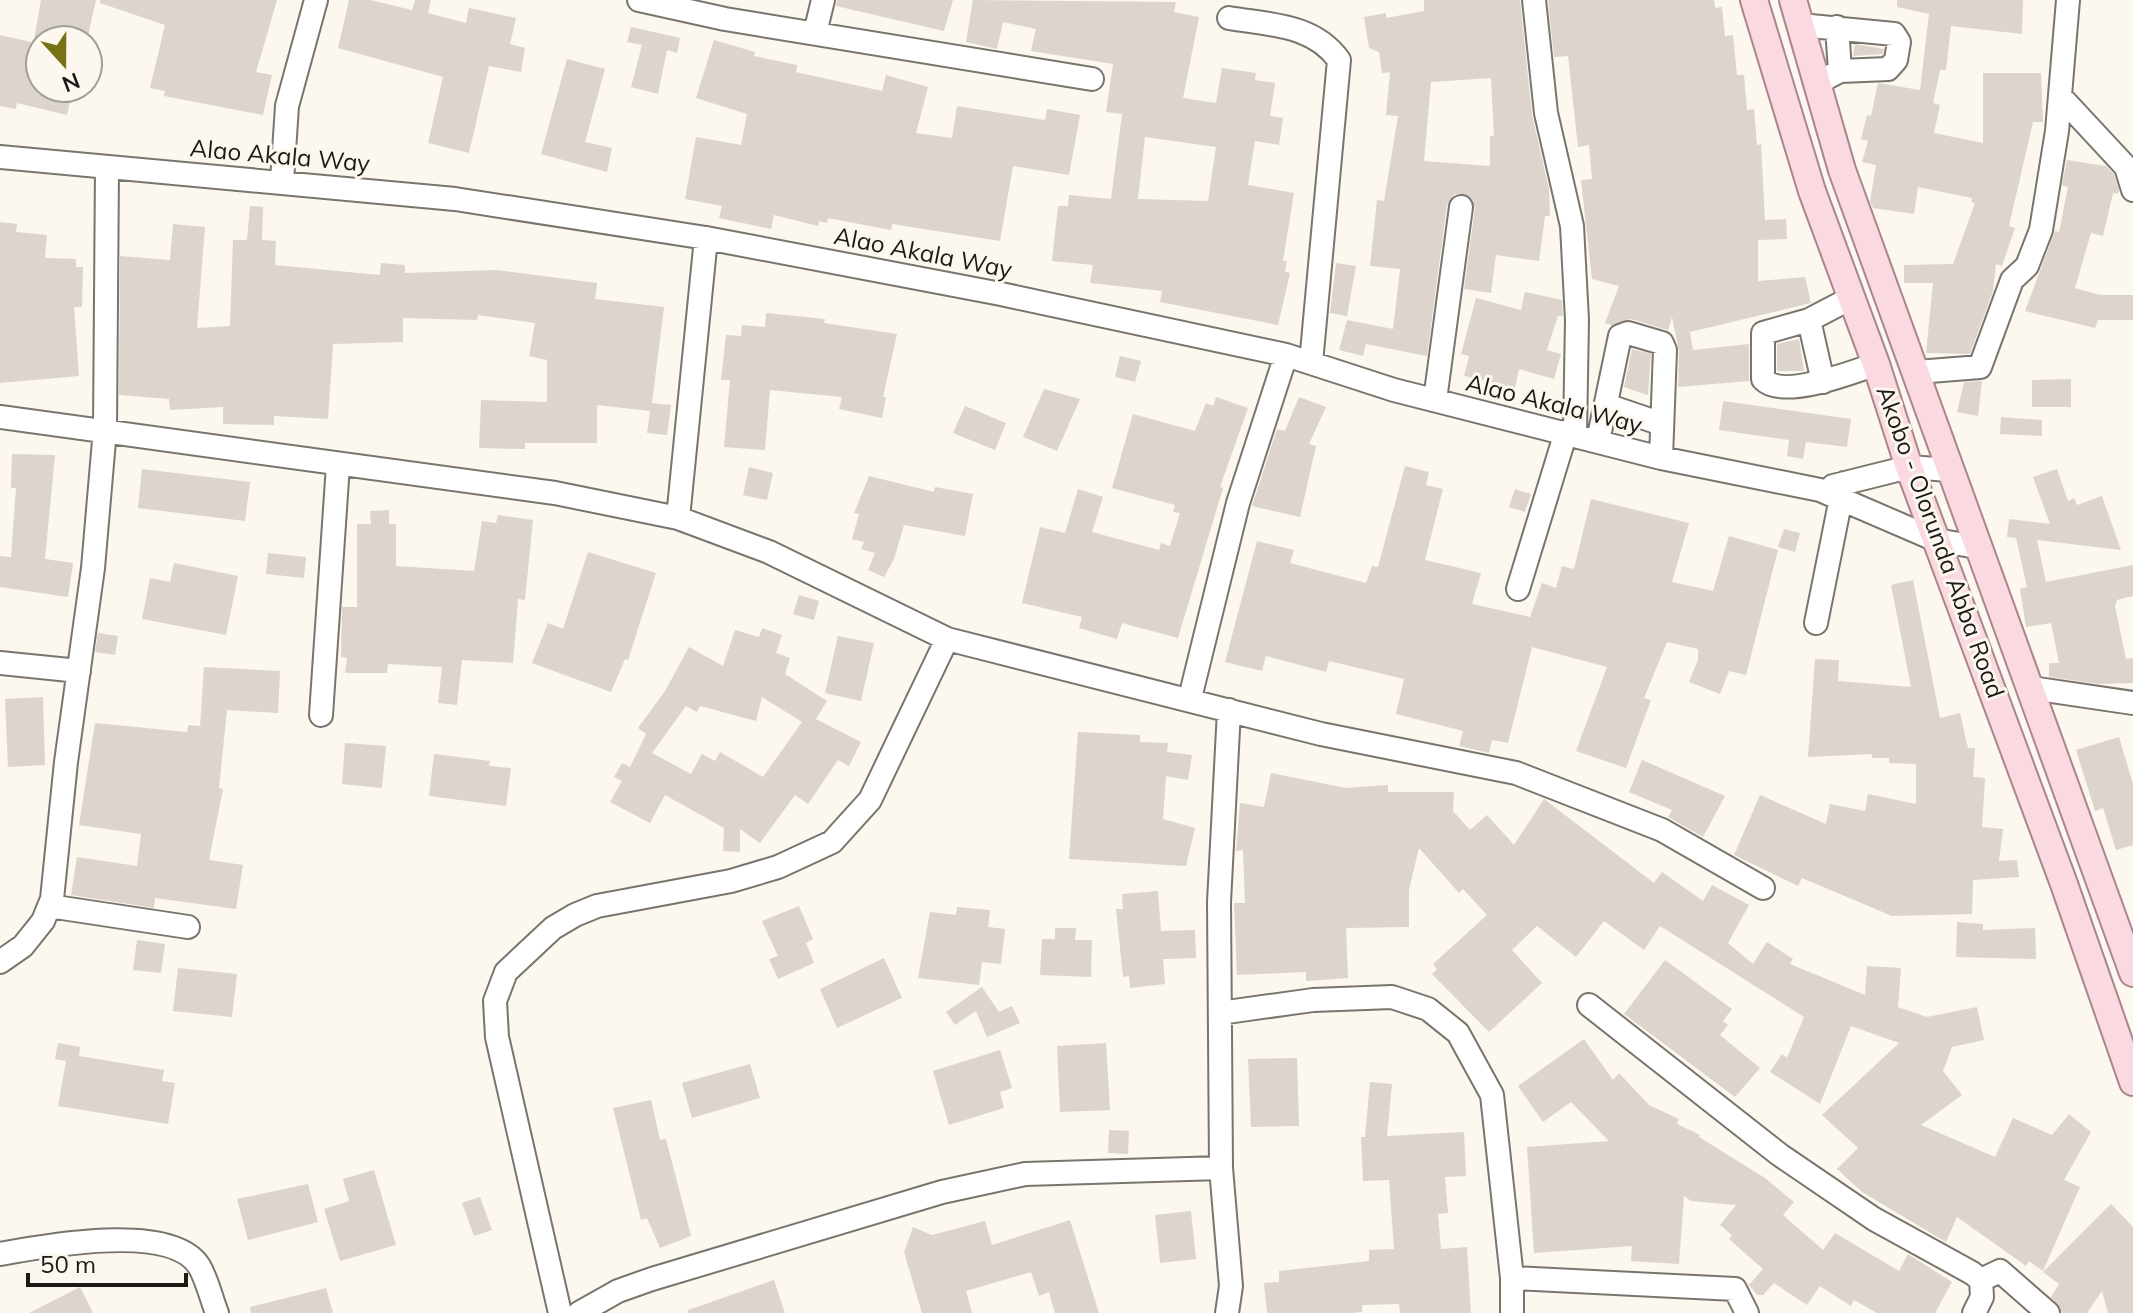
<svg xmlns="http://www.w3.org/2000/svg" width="2133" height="1313" font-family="Mulish,sans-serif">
	<rect width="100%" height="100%" fill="#fcf7ef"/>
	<path fill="#dcd4cd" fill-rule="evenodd" d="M41,0H96L87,40H34Z
		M100,0H277L256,72L272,75L263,115L164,96L165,91L150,88L165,25L100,3Z
		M349,0H370L412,10L415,0H431L428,13L466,23L469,8L516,18L510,44L525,48L521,72L489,66L469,153L428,143L443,77L338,48Z
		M837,0H953L944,31L836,6Z
		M973,0L1176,2L1174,12L1199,17L1183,98L1216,103L1222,68L1256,73L1255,80L1275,83L1270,116L1283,118L1279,145L1255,141L1248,185L1294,193L1283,261H1287L1285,272L1290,273L1278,325L1160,302L1162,291L1090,283L1093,265L1052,261L1058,206H1068L1069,195L1111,199L1122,114L1106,112L1113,64L1031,51L1036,29L1003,22L997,49L966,42ZM1145,137L1216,147L1208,201L1138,199Z
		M1424,0H1520L1532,115L1549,189L1550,216H1545L1539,261L1496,255L1491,293L1464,289L1475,208L1469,196L1455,194L1447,205L1427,356L1366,344L1363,356L1339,350L1347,320L1393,329L1400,269L1370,266L1377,200L1384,201L1398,116L1386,115L1390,72L1382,73L1379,52L1369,48L1364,17L1386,13V18L1424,11ZM1491,78L1494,136H1490V166L1424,161L1431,82Z
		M1548,0H1714L1715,8L1722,7L1725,36L1733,35L1737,75H1744L1747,110L1754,109L1757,145L1761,144L1765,220L1786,219L1787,239L1758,240V281L1805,277L1811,303L1690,332L1693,350L1749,344V381L1678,387L1679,351L1672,317L1668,330L1631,319L1612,325L1605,323L1619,286L1592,279L1581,180L1592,179L1589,145L1578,147L1568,56L1554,57Z
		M1897,0H2023L2022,34L1951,26L1946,70H1940L1933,103L1940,105L1934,133L1983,143V73H2041L2043,122H2033L2009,226L2015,228L2002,266L1996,264L1993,291L1970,354L1926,353L1933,283H1904V265L1953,264L1975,203L1971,202L1972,198L1918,187L1914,214L1873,208L1870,201L1876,165L1862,162L1868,141L1861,139L1867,115L1871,116L1878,83L1920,90L1929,14L1897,7Z
		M631,27L680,38L677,53L667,50L658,94L631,87L642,45L627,42Z
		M0,35L40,44V88H73L67,115L17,103L16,109L0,106Z
		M714,40L755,52L754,56L797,65L796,72L882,91L886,75L928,87L916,133L952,138L957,106L1045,120L1047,109L1080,115L1069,175L1013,166L1000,241L892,224L891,230L828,218L827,223L819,221L818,226L774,215L771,229L719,218L722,206L685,199L696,137L741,145L747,114L696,98Z
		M1855,44L1884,49L1883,54L1853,56Z
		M567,59L605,69L585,142L612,148L607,172L541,154Z
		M2067,160L2106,166L2114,174L2119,190L2118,194L2113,193L2103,236L2091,233L2075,288L2100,295H2133V320H2098L2095,328L2025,311L2055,231L2059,232L2068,187L2062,185Z
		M250,206L263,207L262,240L276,241L275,265L380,275L381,263L405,265V273L497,270L597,283L595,299L664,307L652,403L671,405L667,435L647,433L650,411L597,405V443H525V449L479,448L481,400L547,402V360L529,356L535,323L478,315L477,320L403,318V342L333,344L328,419L274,416V425L223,424V407L170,410L169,399L119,395L120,256L170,260L173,224L205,227L197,328L230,326L233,240H247Z
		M0,222L17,224L16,232L47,235L45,258L76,259V267H83L82,307H74L79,376L0,383Z
		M1336,263L1356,266L1347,316L1330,313Z
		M1525,292L1562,300L1563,316H1558L1547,350L1561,354L1554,379L1519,369L1515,388L1464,376L1469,356L1461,354L1476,298L1521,310Z
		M766,313L825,319L824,323L897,334L883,397H886L882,418L839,409L842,397L770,390L765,450L724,447L730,380H721L726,335L741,336L742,325L765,327Z
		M1799,339L1804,371H1777V344Z
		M1632,349L1651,354L1648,395L1624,387Z
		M1120,356L1141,361L1135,382L1115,377Z
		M2071,379V407H2032V380Z
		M1982,381L1978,416L1957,412L1964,382Z
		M1044,389L1080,399L1057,451L1023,437Z
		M1216,397L1248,408L1220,487L1223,488L1178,638L1122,623L1117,639L1079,628L1082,617L1022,603L1040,527L1065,533L1078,489L1103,497L1092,532L1159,550L1161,543L1170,546L1180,513L1173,512L1175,505L1112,488L1133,414L1195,431L1206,403L1213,406Z
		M1299,397L1326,407L1309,444L1316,446L1300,517L1252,506L1277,429L1285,431Z
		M1723,401L1851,419L1847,447L1806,442L1803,459L1787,456L1789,440L1719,430Z
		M965,406L1006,423L995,450L953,433Z
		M2001,417L2042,420V436L2000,434Z
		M12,454L55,455L45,559L73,563L68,597L0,587V556L11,557L16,488H11Z
		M1405,466L1429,472L1426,485L1443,489L1425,560L1481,573L1472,604L1530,617L1542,583L1556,588L1562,566L1574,569L1591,499L1689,523L1672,582L1713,591L1729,536L1778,550L1746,675L1729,671L1720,694L1689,682L1698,660V649L1667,642L1644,698L1651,700L1626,768L1576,751L1607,667L1532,647L1508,743L1492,740L1489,753L1459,746L1463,731L1396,714L1404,679L1329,661L1326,672L1266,656L1262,671L1225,662L1257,541L1294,550L1290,563L1366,583L1372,566L1378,567Z
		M749,467L773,473L767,500L743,495Z
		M142,469L250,482L245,521L138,508Z
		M2057,469L2068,501L2074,498L2077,505L2102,496L2121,550L2037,540L2046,582L2133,565V596L2117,600L2115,606L2126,659L2133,658V683L2099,684L2049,677V663H2059L2051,623L2026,627L2020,589L2027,587L2016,538L2007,537L2009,519L2050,524L2033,477Z
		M869,476L934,492L935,487L973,494L965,536L904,525L894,559L884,577L868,570L875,553L861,549L864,542L852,539L859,514L854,513Z
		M1515,489L1531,494L1525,512L1509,507Z
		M389,510V524H396V566L474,571L482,521L496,523L498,515L533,520L525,600L518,599L513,663L462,660L457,705L438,703L442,667L388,664L387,673H345L347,658L341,657L342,607H357V524H371L370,511Z
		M1784,529L1800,533L1795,552L1778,547Z
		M588,552L656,573L628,660L625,659L611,692L532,663L548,623L563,629Z
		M268,553L306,557L304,578L266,574Z
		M174,563L238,576L226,635L142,619L150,578L170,582Z
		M1913,580L1940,718L1960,713L1968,748H1975L1973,777L1985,778L1982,827L2003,829L1999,861L2017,860L2019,877L1973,880L1972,914L1892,916L1802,878L1798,886L1734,855L1760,795L1826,824L1830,804L1865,811L1868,794L1916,804V764L1889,763V758H1872V754L1808,757L1815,659L1839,660L1838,681L1911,687L1891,585Z
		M799,595L819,601L814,620L793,614Z
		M762,628L782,635L776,653L790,658L785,674L827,701L816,719L861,742L849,766L838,760L808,804L795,795L760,843L740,829V852L723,851L724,828L665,795L650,823L610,802L622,781L614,777L622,763L630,767L646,734L638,728L665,691L689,647L723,666L735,630L759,637ZM762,697L802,722L763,777L720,752L715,761L702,754L691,774L652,753L686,706L697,712L700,706L756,721Z
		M98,633L118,636L115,655L95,652Z
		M838,636L874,643L861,701L825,693Z
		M204,667L280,671L278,713L227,710L219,788L223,789L209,860L243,865L236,909L155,898L154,908L71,895L77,857L137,866L141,834L79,825L95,723L187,732L188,725L200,726Z
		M43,697L45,765L8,767L5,699Z
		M1078,732L1140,735V742L1168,743L1167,752L1192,755L1188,780L1166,776L1163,819L1195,828L1186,866L1069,859Z
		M2119,737L2133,784V845L2116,850L2103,808L2095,811L2076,750Z
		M345,743L386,746L382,788L342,784Z
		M434,754L490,761L489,766L511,768L506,806L429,796Z
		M1642,760L1725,796L1703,837L1668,817L1672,810L1629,792Z
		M1271,773L1346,788L1388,785V792H1454L1453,811L1470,830L1487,815L1514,845L1544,799L1654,883L1662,872L1703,901L1712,885L1749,905L1728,943L1753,964L1767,942L1793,959L1790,964L1865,995L1867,966L1901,968L1898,1007L1927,1017L1977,1007L1984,1040L1952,1047L1943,1071L1962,1095L1921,1125L1995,1157L2013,1118L2052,1135L2069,1114L2091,1132L2064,1180L2080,1187L2043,1271L2029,1261L2026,1266L1957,1217L1946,1242L1862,1192L1837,1169L1858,1148L1822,1115L1899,1043L1851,1026L1820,1104L1770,1072L1782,1054L1787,1058L1804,1017L1660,926L1644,950L1604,921L1576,957L1537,926L1512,950L1542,983L1489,1032L1432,974L1437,969L1433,964L1487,915L1463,889L1459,893L1419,848L1409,890V927L1346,928L1348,978L1306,981V972L1237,975L1234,903H1245L1243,850L1236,851L1240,803L1264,807Z
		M1158,891L1161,931L1195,930L1196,958L1163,959L1165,984L1130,988L1129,976L1123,977L1116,909H1123L1122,894Z
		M799,906L813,939L806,943L814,963L778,979L769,959L778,956L762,921Z
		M957,907L990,910L988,927L1005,929L1001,964L982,962L979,985L918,978L930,912L956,915Z
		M1957,922L1983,924V930L2035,928L2036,959L1956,957Z
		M1055,928H1076L1075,940H1092L1091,977L1040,975L1042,939H1055Z
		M137,940L165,944L161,973L133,970Z
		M884,958L902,998L837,1028L820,989Z
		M1665,960L1732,1009L1723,1021L1728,1025L1720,1035L1760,1068L1735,1097L1624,1014Z
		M178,968L237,974L232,1017L173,1011Z
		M982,987L999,1012L1012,1006L1020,1023L987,1037L976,1011L955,1025L946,1012Z
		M1584,1039L1613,1080L1619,1073L1649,1105L1679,1119L1677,1124L1700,1135L1699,1137L1765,1178L1794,1202L1783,1215L1823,1250L1835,1233L1899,1271L1908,1254L1952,1282L1935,1313H1877L1854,1300L1851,1306L1820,1286L1807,1305L1774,1283L1763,1295H1757L1749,1285L1763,1269L1729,1239L1732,1235L1720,1225L1736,1205L1691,1201L1684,1196L1679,1264L1631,1261L1632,1246L1534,1253L1527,1147L1609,1141L1571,1102L1543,1122L1518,1086Z
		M58,1043L80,1047L79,1056L164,1070L162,1081L175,1083L168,1124L58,1106L66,1061L55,1059Z
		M1106,1043L1110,1110L1060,1112L1057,1046Z
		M1000,1050L1012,1088L1000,1092L1004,1108L949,1125L933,1071Z
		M1297,1058L1299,1126L1251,1127L1248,1059Z
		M750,1064L760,1098L692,1118L682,1083Z
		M1370,1082L1392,1084L1387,1136L1464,1132L1466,1176L1445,1177L1448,1213L1438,1214L1441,1249L1467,1247L1471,1313H1400L1399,1304L1362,1305V1312L1351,1313H1267L1264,1283L1279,1282V1271L1369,1261V1250L1394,1249L1389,1180L1363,1181L1361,1137H1365Z
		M651,1100L660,1140L666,1139L691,1236L660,1248L647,1218L641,1220L613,1108Z
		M1109,1130L1129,1131L1128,1154L1108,1153Z
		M374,1170L396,1245L340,1261L324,1209L349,1201L343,1179Z
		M308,1184L318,1222L248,1240L237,1199Z
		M480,1197L492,1230L474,1236L462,1203Z
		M2111,1204L2133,1227V1313H2108L2102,1291L2087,1313H2062L2051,1297L2059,1284L2043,1272Z
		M1191,1211L1196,1259L1160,1263L1155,1215Z
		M1070,1220L1099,1313H1055L1049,1292L1039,1296L1031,1272L966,1291L972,1313H922L904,1252L913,1227L932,1235L985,1221L992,1245Z
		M774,1280L785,1313H688V1310Z
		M80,1287L93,1313H29Z
		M326,1288L333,1313H251L250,1307Z"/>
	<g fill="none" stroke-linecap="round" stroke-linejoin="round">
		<g stroke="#79756d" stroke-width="26">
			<path id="minor" d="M639,0L725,19L1092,79
				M1534,0L1546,113L1572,226L1577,320L1575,434
				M1229,18C1270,25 1313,24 1339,60L1311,363
				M1800,25L1894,34L1899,42L1896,60L1888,69L1840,71L1817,83
				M1837,27L1840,71
				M815,33L823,0
				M2060,96L2126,167L2133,190
				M0,157L455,199L706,238L1001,294L1286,355L1394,390L1661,458L1820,490L1936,540L1977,547
				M282,181L287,106L316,0
				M1851,298L1809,320L1763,333V379C1782,400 1853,372 1876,364
				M1809,320L1823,382
				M1917,372L1980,367L2012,280L2027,266L2041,230L2057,131L2068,0
				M1435,400L1461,207
				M1606,405L1662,424
				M0,417L555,493L678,518L769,552L947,639L1321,734L1516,773L1662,830L1763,888
				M1598,441L1620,336L1628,333L1662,343L1665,350L1661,458
				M1833,486L1909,467L1949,470
				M678,518L706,238
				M1518,589L1566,432
				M1816,623L1844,483
				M0,663L79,671
				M2031,688L2133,703
				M1190,698L1238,503L1286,355
				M321,715L338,465
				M49,906L188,927
				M0,962L23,946L43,921L52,899L66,762L93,568L105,429L107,168
				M1589,1005L1780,1155L1874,1219L1972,1273L1981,1280L1982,1297L1974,1313
				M1220,1013L1313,1000L1392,997L1428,1009L1458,1033L1492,1095L1512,1278V1313
				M0,1254C43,1246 171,1222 199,1266C207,1279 211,1298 217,1313
				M1512,1278L1735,1289L1747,1313
				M1981,1280L2000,1271L2048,1313
				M560,1313L497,1037L495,1001L506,972L553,928L575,915L597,906L731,881L778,867L832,842L870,800L947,639
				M579,1313L618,1291L652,1279L942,1192L1025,1174L1221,1168
				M1227,1313L1231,1286L1221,1168L1219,902L1229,710"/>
		</g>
		<g stroke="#aa858c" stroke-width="30">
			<path id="major" d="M1754,0L1812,191L1876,364L1909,467L2064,884L2133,1082
				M1793,0L1842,170L2133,973"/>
		</g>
		<use href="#minor" stroke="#fff" stroke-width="22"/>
		<use href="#major" stroke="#fad9e0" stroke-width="26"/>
	</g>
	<g text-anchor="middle" stroke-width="6" stroke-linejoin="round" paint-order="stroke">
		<g font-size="24" fill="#1c1a17" stroke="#fcf7ef">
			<text transform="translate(280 156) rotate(5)" y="8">Alao Akala Way</text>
			<text transform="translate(923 253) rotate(11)" y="8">Alao Akala Way</text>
			<text transform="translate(1554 404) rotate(14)" y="8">Alao Akala Way</text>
			<text transform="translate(1940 542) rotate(70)" y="8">Akobo - Olorunda Abba Road</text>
		</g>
	</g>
	<g transform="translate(64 64) rotate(159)"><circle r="38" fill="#fcf7ef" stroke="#a29f99" stroke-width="2"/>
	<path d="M0-6L14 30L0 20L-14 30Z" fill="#787214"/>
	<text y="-12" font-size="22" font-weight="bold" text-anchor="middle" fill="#1c1a17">N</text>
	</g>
	<path d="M28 1273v12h158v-12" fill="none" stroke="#1c1a17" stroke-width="4"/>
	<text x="40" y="1273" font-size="24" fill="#1c1a17" stroke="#fcf7ef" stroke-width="6" paint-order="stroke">50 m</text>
</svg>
